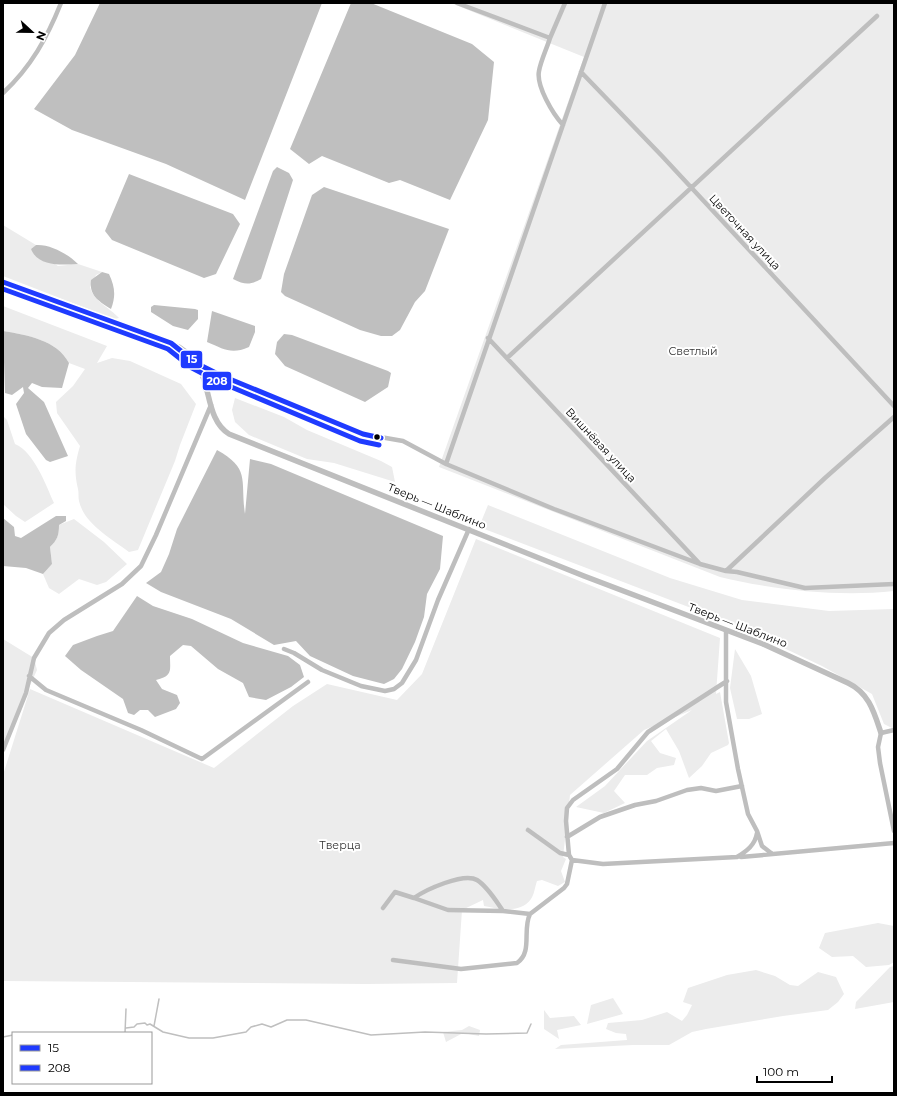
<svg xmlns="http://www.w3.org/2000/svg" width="897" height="1096" font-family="Montserrat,sans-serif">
	<rect width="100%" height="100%" fill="#fff"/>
	<path fill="#ececec" d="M451,3H894V591C838,597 774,590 720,577L439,467L584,57Z
		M3,225L36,245L31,249L58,266L78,264L102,272L96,275L90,287C94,302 109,307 119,318L114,319L3,276Z
		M3,306L107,346L97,363L112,358L130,361L181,384L196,404L180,445L175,461L138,550L129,552C112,539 84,524 79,501C78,497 79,493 78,489C74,472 75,463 80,446L57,413L56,402L73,386L85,369L69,363C57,340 27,335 3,331Z
		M235,398L284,417L307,430L381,461L392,467L395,482L334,463L307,459L249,435L235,422L232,410Z
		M3,416L7,420L15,444C34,452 46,485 54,503L25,522L16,516L3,504Z
		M488,505L670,578L742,600L829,611L894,609V729L884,724L872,694L822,666L733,624L479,527Z
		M74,519L104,542L127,564L106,582L97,585L79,579L59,594L49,588L43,574L52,564L50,547C57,540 59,535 59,525Z
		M476,539L720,638L716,694L720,692L729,743L728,745L711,753L702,766L689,778L679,751L666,729L651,741L660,753L676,758L674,765L657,768L647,775H625L614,791L625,803L604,813L576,807L605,786L647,741L692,710L644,730L570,795L563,857L566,859L561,871L565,882L558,886L542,880L537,881C535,887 534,895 531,899C520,914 499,909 484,906L483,900L462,910L457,983L366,984L3,981V775L30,689L214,768L293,706L327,684L397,700L422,674Z
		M3,639L34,658L37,670L3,745Z
		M735,649L751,676L762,714L749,719H737L730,688Z
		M878,923L894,926V962L889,965L866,967L853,956L832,957L819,948L825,933Z
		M894,966V1002L855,1009L856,1002L890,967Z
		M756,970L775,976L790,985L798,986L818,972L836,977L844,994L838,1002L828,1010L783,1016L706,1029L692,1032L669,1045H633L555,1049L561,1045L627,1040L626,1034L616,1033L606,1029L608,1023L642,1020L667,1012L682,1021L687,1015L692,1005L683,1002L688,988L727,975Z
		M613,998L623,1014L587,1024L591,1005Z
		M544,1010L550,1018L574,1016L581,1025L557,1030L559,1039L544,1029Z
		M469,1026L480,1030L479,1036L463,1033L446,1042L443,1032L462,1030Z"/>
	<path fill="#bfbfbf" d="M100,3H322L245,200L166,164L72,130L34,109L75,55Z
		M351,3H371L472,44L494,62L488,120L450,200L400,180L389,183L322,156L309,164L290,149Z
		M277,167L289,173L293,180L261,279C250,285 245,285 233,279L273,171Z
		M129,174L233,214L240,224L216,274L204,278L112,240L105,231Z
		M324,187L449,229L425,291L415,302L400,330L392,336H381L360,330L285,296L281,292L284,274L312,195Z
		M36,245C50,244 68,254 78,264C62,265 38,267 31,249Z
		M102,272L109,274C115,287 116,296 111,309C99,301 89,296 91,280Z
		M154,305L195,309L198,310V319L188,330L173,326L151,312V307Z
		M212,311L255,326V332L249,347C231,355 224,349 207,342Z
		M3,331C27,335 57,340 69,363L62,388L42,387L32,383L28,388L44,402L68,456L50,462L46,460L26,434L16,404L24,393L23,387L12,395L5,393Z
		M284,334L292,335L388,371L391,373L388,387L365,402L285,366L275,354L277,342Z
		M217,450C251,469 240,480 245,514L250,459L271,464L443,536L440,569L427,594L424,617L415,642L402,669L394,679L384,684L353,676L310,656L296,641L274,645L231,619L161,592L146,583L161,572L169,554L177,529Z
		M56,516H66V521L59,525C59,536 57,540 50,547L52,564L43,574L26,568L3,566V518L14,527L15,536L21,538Z
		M137,596L153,606L192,619L243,643L288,656L300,665L304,677L291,687L266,700L249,697L243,683L218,669L191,646L183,645L170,656C170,671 173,676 156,680L162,689L177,695L180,703L176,709L155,717L148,710H140L134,715L128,713L123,699L81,670L65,656L73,645L97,636L113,631Z"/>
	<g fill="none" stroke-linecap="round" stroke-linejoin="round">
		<path stroke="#bfbfbf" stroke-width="1.5" d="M154,1026L159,999
			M126,1028L134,1027L137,1024L145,1023L147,1025L150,1024L163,1032L189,1038H213L246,1032L251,1027L262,1024L271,1027L287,1020H306L371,1035L425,1032L486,1034L527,1033L531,1024
			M125,1033L126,1009
			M3,1037L13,1035"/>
		<path stroke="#bebebe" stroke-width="4.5" d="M457,3L550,38C547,48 541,60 539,71C536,86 553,114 563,125
			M550,38L565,3
			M581,72L662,156L894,406
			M3,93C31,67 47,38 61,3
			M488,338L699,563
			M507,358L877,16
			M197,364L248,388L363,434L403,441L446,464L554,509L700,564L726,571L825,478L894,417
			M446,464L605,3
			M726,571L737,572L805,588L894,584
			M726,630V702L738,769L748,814L757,831L762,846L771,853
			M284,649L294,653L322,670L361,686L385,691L394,689L402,683L416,660L438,600L469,529
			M29,676L46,690L141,730L202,759L308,682
			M894,730L881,733L878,747L880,763L894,831
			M3,750L26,693L34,658L49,633L64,620L122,584L141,566L156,535L211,405
			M528,830L560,853L569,855L566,821L567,808L573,800L617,769L648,732L727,681
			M567,837L600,817L635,805L656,801L687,790L701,788L716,791L742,786
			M741,857L894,843
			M572,860L603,864L737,857C747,851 755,845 757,833
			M414,898L448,910L503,911
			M383,908L395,892L414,898C425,890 464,872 477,880C488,887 496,901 503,911L530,914L564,888L567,884L572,860L569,855
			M393,960L461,969L517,963C533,952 522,930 530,914"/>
		<path stroke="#bebebe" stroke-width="5.5" d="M3,282L179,347C185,351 193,358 197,364C211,384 206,420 229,434L584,576L763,644L848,683C869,693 874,712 881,733"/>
		<g stroke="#fff" stroke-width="8">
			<path id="bus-1" d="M3,282L171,343L196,363L220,375L363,434L381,438"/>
		</g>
		<g stroke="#fff" stroke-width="8">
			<path id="bus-2" d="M3,289L168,349L192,368L217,381L360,441L379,445"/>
		</g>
		<use href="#bus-1" stroke="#1f3bff" stroke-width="5"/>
		<use href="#bus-2" stroke="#1f3bff" stroke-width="5"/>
	</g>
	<circle fill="#000" stroke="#fff" stroke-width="1.5" cx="377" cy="437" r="3.5"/>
	<g text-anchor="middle" stroke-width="4" stroke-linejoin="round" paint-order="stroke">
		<g font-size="11" fill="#000" stroke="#fff">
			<text transform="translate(745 232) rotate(47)" y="4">Цветочная улица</text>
			<text transform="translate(601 445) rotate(47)" y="4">Вишнёвая улица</text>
			<text transform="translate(437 506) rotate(22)" y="4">Тверь — Шаблино</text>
			<text transform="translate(738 625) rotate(21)" y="4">Тверь — Шаблино</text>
		</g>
		<g font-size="11" fill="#333" stroke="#fff">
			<text x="693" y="355">Светлый</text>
			<text x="340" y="849">Тверца</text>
		</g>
	</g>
	<g stroke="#fff" stroke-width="1.5">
		<rect x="180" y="350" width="23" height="19" rx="4" fill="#1f3bff"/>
		<rect x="202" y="371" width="30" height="20" rx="4" fill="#1f3bff"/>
	</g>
	<g font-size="11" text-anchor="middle" font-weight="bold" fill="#fff">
		<text x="192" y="363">15</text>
		<text x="217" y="385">208</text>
	</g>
	<rect width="897" height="1096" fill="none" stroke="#000000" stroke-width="8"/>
	<rect x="12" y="1032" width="140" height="52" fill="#ffffff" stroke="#999999"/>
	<rect x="20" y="1045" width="20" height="6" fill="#1f3bff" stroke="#999999"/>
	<text x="48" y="1052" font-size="12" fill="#000000">15</text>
	<rect x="20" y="1065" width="20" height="6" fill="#1f3bff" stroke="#999999"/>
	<text x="48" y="1072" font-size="12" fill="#000000">208</text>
	<g transform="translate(32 32) rotate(112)" stroke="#ffffff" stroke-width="3" paint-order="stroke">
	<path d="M0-3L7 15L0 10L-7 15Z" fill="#000000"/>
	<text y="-6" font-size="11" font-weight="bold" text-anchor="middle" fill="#000000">N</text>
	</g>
	<path d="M757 1076v6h75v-6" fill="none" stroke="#000000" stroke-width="2"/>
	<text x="763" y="1076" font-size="12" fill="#000000" stroke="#ffffff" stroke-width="3" paint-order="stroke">100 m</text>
</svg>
